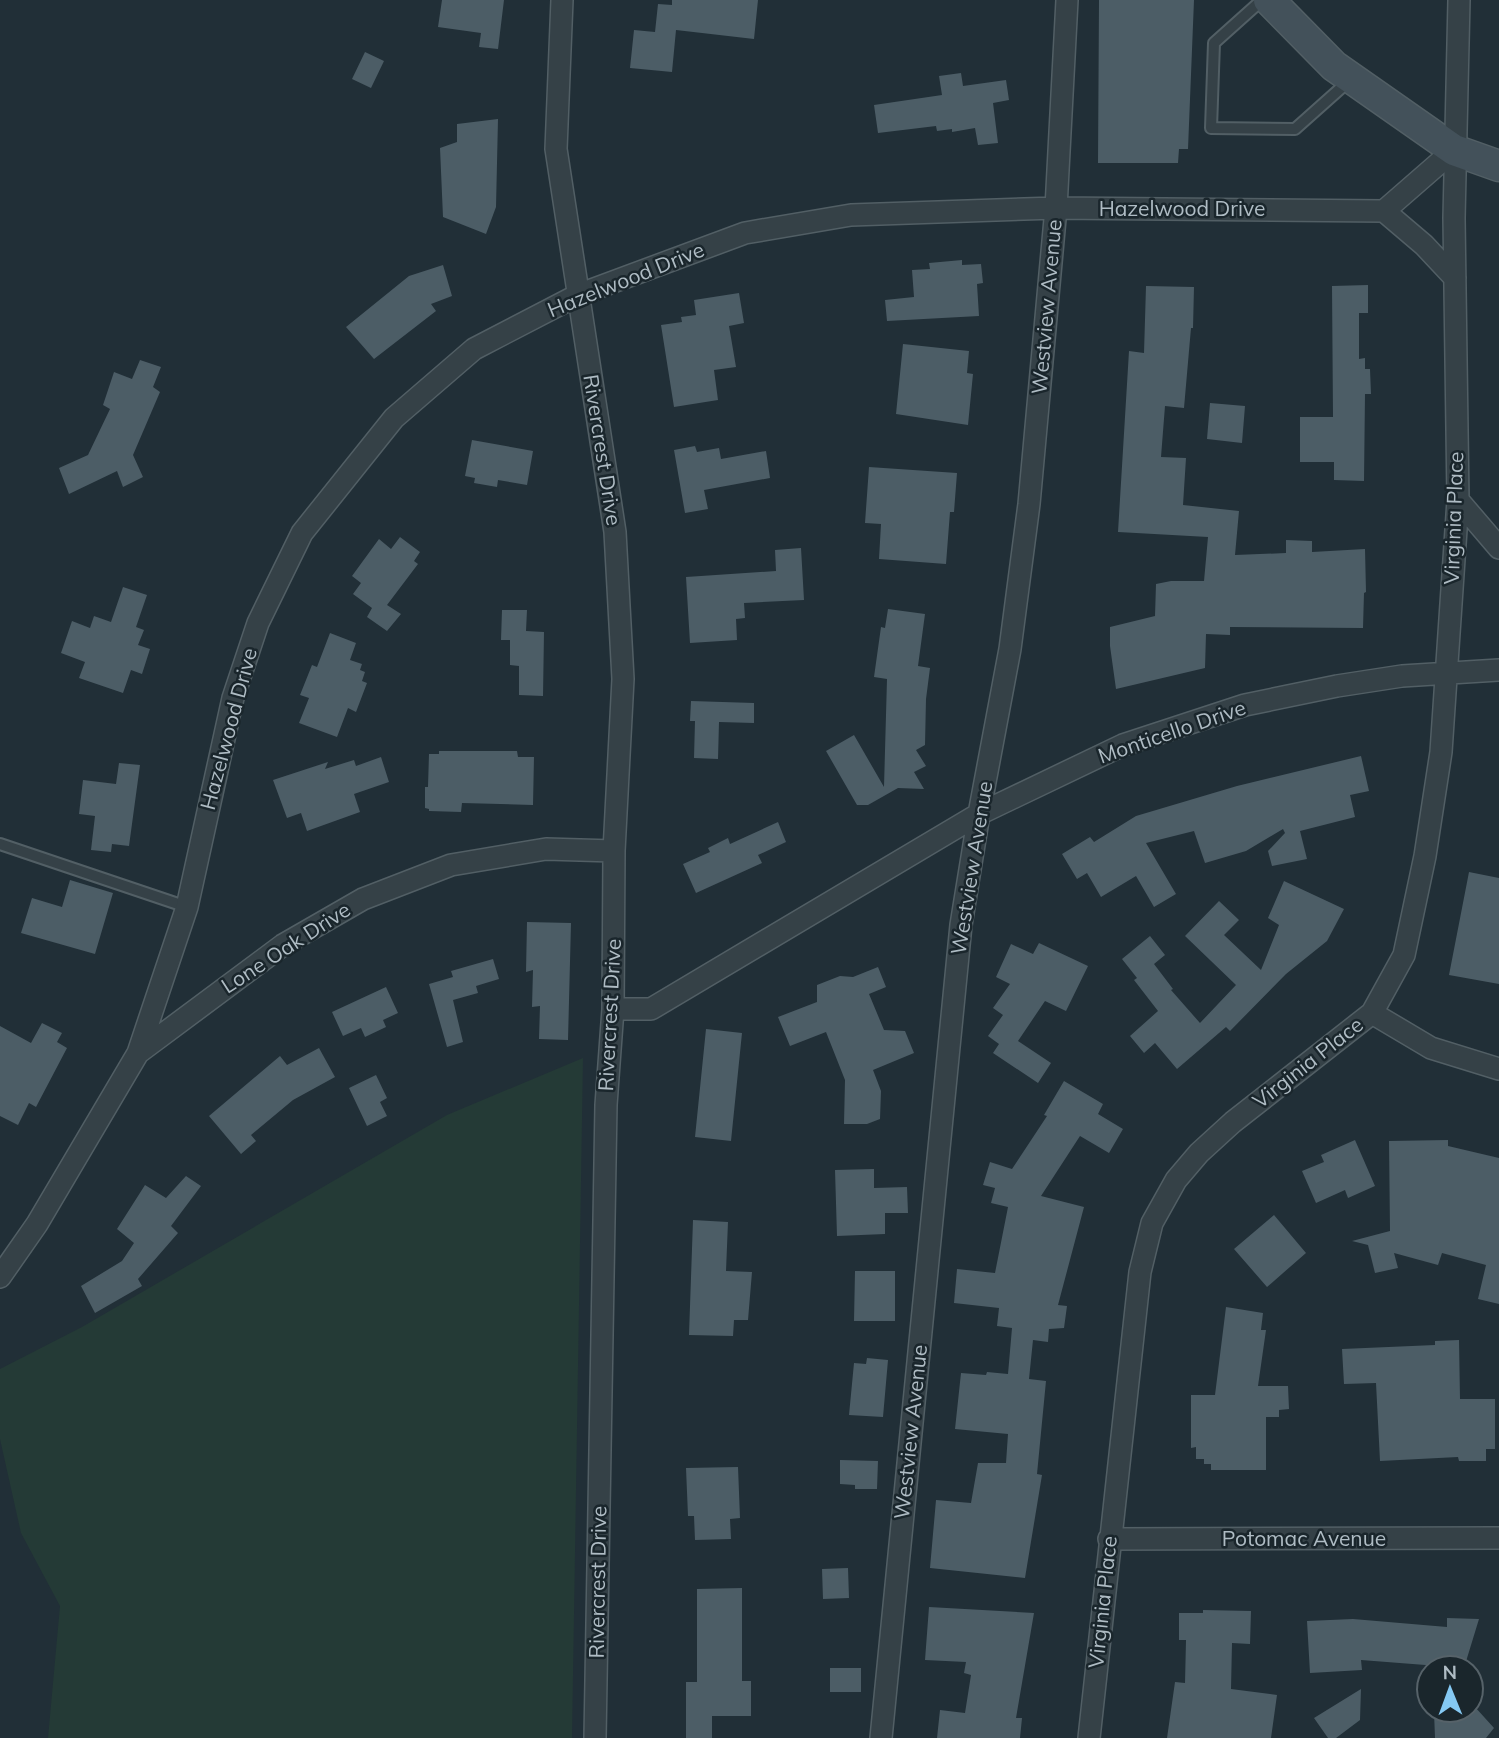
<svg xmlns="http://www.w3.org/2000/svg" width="1499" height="1738" font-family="Mulish,sans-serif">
	<rect width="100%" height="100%" fill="#212f37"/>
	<path fill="#243a36" d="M583,1058L572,1738H48L60,1606L21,1533L0,1439V1369L82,1327L447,1115Z"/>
	<path fill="#4c5d66" d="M442,0H504L498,49L479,47L481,33L438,27Z
		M672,0H758L754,39L676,30L672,72L630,68L634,30L655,32L658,4L672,5Z
		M1099,0H1194L1188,149H1179L1178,163H1098Z
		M365,52L384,61L371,88L352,79Z
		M961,73L963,86L1006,80L1009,100L993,103L998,143L978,145L975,128L952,132V129L937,131L936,126L878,133L874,105L942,95L939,76Z
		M498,119L496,207L486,234L443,217L440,148L457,142V124Z
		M962,260V265L981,264L983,283L977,284L979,316L887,321L885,300L914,297L912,270L930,269L929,263Z
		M443,265L452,296L431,304L436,311L374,359L346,327L409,276Z
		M1368,285V313H1359V359L1365,358V369H1370L1371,394H1365L1364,481L1334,480V462H1300V417H1333L1332,286Z
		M1146,286L1194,287L1193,328H1191L1184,408L1165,406L1161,457L1186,458L1183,505L1239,511L1235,555L1286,553V540L1312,541V552L1365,549L1366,592L1364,593L1363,628L1230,627V635L1206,634L1205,668L1116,689L1110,646V627L1155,616L1156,584L1171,581H1204L1208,537L1118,532L1129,351L1144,353Z
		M739,293L744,323L729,326L736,367L714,370L718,400L674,407L661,325L682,322L681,317L696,315L694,300Z
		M903,344L969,351L967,373L973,374L968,425L896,414Z
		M140,360L161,367L153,387L160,392L133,455L143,477L123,487L117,471L69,494L59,468L88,455L110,409L103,405L114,372L132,379Z
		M1210,403L1245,406L1242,443L1207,439Z
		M472,440L533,451L527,485L498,480L497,487L474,483L475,478L465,476Z
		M695,446L697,452L719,448L721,459L766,451L770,478L704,490L708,509L685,513L674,450Z
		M869,467L957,473L954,512H950L946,564L879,559L881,524L865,523Z
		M400,537L420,552L414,561L418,564L387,605L401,614L387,631L367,617L372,608L353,594L361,583L352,576L379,539L391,549Z
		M801,548L804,600L744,603L745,618L736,619L737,640L690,643L686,577L776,571L775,550Z
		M123,587L147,595L136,627L144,630L138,645L150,649L142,674L131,670L123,693L79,678L85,662L61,653L72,621L90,628L94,616L111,622Z
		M888,609L925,614L918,666L930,668L926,699L925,745L916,750L926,766L914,772L924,789L898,788L868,805H857L826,751L854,735L884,787L887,679L874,677L881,627L885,628Z
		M502,610H527L526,631L544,632L543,696L519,695V666L510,665V640H501Z
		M330,633L356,643L350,660L362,664L360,670L365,672L362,681L367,683L356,712L348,708L337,737L299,723L309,698L300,695L312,665L317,667Z
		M691,701L754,703V723L719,722L718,759L694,758L695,721H690Z
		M439,751H517L518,757H534L533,805L462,803L461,812L429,811V809L425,808V787H428L429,754H439Z
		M1361,756L1369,791L1350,795L1355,817L1300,831L1307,859L1272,866L1268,851L1285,833L1283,829L1246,851L1205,863L1194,831L1146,843L1176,894L1154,907L1136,876L1101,897L1087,873L1077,879L1062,854L1090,837L1094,842L1136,816L1237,786Z
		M381,757L389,782L354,794L360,812L307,831L301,813L287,818L273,780L328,762L325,769L354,760L356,766Z
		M119,763L140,765L129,846L112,844L111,852L91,850L95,816L79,814L83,780L116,784Z
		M778,822L786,842L758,855L762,863L696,893L683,864L710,852L708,848L728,838L730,844Z
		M1469,872L1499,878V984L1449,975Z
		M70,880L113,893L95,954L21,933L32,898L62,907Z
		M1284,881L1344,909L1327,941L1286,974L1230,1031L1226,1027L1177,1069L1155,1043L1144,1053L1130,1036L1158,1011L1134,980L1137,978L1122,959L1150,936L1165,955L1154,964L1173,989L1171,990L1200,1023L1236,985L1185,936L1219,901L1239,920L1224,935L1261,970L1279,925L1268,918Z
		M527,922L571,923L568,1040L539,1039L540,1006L532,1007L533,970L526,972Z
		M1039,943L1088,966L1066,1011L1045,1001L1018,1041L1051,1063L1038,1083L993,1053L999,1044L988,1036L1003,1015L993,1008L1010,984L996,977L1011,944L1033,954Z
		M493,959L499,979L476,986L478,993L453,1000L463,1042L447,1047L429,984L453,977L451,971Z
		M878,967L886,987L869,994L884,1030L905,1031L914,1053L873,1070L881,1091L880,1119L867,1124H844L845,1080L826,1032L790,1046L778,1017L817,1002V985L840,976L853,977Z
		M386,987L398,1013L383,1020L386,1027L365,1037L361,1028L343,1036L332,1012Z
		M42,1023L62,1033L57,1042L67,1048L36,1107L29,1103L18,1125L0,1116V1026L31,1043Z
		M706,1029L742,1033L731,1141L695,1137Z
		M319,1048L335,1077L293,1100L251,1135L256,1141L241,1154L209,1116L280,1056L287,1065Z
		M376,1075L387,1098L380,1102L387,1116L367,1126L349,1088Z
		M1064,1081L1103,1104L1098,1114L1123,1129L1109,1153L1080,1136L1041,1196L1084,1207L1058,1305L1067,1306L1064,1328L1049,1329L1048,1342L1033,1340L1029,1379L1046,1381L1037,1474L1042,1475L1025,1578L930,1568L936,1500L971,1503L978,1463H1006L1008,1434L955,1429L961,1373L986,1375L987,1372L1008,1374L1012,1328L997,1326L999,1308L954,1303L957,1269L995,1273L1008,1207L991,1203L995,1188L983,1185L990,1162L1012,1169L1047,1116L1044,1115Z
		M1355,1140L1375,1186L1348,1198L1345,1190L1316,1203L1302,1171L1324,1162L1321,1155Z
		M1448,1140V1146L1499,1158V1304L1478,1299L1486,1265L1442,1253L1438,1265L1394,1253L1398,1268L1375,1273L1368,1245L1352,1241L1390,1231L1389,1141Z
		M874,1169V1188L907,1187L908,1213H885V1234L837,1236L835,1170Z
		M186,1176L201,1186L171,1226L178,1233L138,1279L142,1286L95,1313L81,1286L122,1261L134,1243L117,1229L145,1185L166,1198Z
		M1274,1215L1306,1253L1267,1287L1234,1249Z
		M693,1220L728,1222L726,1271L752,1272L748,1320H734L733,1336L689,1335Z
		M855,1271H895V1321H854Z
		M1226,1307L1263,1313L1261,1330H1266L1258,1386H1288L1289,1409L1279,1410V1417H1266V1470H1211V1464H1204V1459H1196V1447L1191,1448V1395H1215Z
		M1459,1340L1460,1399H1495V1449H1486V1461H1459L1458,1457L1380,1461L1376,1383L1344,1384L1342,1349L1435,1345V1341Z
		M867,1358L888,1360L883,1417L849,1415L854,1363L866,1364Z
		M840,1460L878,1461L877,1489H855V1485L840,1484Z
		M738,1467L740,1518L730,1519L731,1539L695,1540L694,1516H688L686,1468Z
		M848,1568L849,1598L823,1599L822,1569Z
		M742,1588V1681H751V1716H712V1738H686V1682H697V1589Z
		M929,1607L1034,1613L1016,1718H1022L1020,1738H937L940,1710L965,1713L971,1675L964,1673L966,1662L925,1660Z
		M1203,1610L1251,1611L1250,1644L1232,1643L1231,1689L1277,1695L1271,1738H1167L1175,1682L1185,1683L1186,1640H1179V1613H1203Z
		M1447,1618L1479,1619L1464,1668L1361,1660L1362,1670L1310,1673L1307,1621L1353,1619L1447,1627Z
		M830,1668H861V1692H830Z
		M1361,1689L1360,1720L1336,1738H1328L1314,1718Z
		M1475,1707L1494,1728L1486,1738H1435L1434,1712L1471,1713Z"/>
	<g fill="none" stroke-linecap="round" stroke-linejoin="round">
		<g stroke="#525f65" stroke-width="14">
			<path id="service" d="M1262,0L1214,43L1211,128L1295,129L1350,80
				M0,844L187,907"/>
		</g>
		<g stroke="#525f65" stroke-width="24">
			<path id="minor" d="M562,0L556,149L615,532L623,679L614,851L613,1009L606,1105L595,1738
				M1384,211L1454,150
				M1458,500L1499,548
				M613,1009H651L979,814L1123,745L1245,705L1337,686L1402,676L1499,670
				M1372,1013L1431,1048L1499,1069
				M138,1053L283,945L363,899L451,865L546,849L614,851
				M0,1277L37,1224L138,1053L187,907L233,698L258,623L302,533L394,418L474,349L578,295L745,233L851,215L1056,208L1384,211L1424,245L1455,278
				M1109,1539L1499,1538
				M881,1738L961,925L979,814L1010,649L1029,504L1056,208L1067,0
				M1089,1738L1140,1272L1152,1223L1176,1180L1199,1153L1233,1122L1372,1013L1404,955L1425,856L1441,752L1458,500L1454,218L1459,0"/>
		</g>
		<g stroke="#525f65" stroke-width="33">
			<path id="secondary" d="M1269,0L1334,66L1454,150L1499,166"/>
		</g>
		<use href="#service" stroke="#354147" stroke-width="10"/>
		<use href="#minor" stroke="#354147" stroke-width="21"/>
		<use href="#secondary" stroke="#43515a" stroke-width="30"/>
	</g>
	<g text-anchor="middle" stroke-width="5" stroke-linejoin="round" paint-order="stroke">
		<g font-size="21" fill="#afbcc4" stroke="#1a262c">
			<text x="1182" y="216">Hazelwood Drive</text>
			<text transform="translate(626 280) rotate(-22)" y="7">Hazelwood Drive</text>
			<text transform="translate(1047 307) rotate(-85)" y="7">Westview Avenue</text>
			<text transform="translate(602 450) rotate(81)" y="7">Rivercrest Drive</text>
			<text transform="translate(1454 518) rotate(-88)" y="7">Virginia Place</text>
			<text transform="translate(229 729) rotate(-75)" y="7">Hazelwood Drive</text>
			<text transform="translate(1172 732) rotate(-19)" y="7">Monticello Drive</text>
			<text transform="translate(972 868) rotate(-81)" y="7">Westview Avenue</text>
			<text transform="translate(286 948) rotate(-33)" y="7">Lone Oak Drive</text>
			<text transform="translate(610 1015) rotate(-87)" y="7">Rivercrest Drive</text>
			<text transform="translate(1308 1063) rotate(-38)" y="7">Virginia Place</text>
			<text transform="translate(911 1432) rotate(-84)" y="7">Westview Avenue</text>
			<text x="1304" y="1546">Potomac Avenue</text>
			<text transform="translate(598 1582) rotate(-89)" y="7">Rivercrest Drive</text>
			<text transform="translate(1103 1602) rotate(-84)" y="7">Virginia Place</text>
		</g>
	</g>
	<g transform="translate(1450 1689) rotate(359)"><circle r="33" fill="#1a262c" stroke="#566269" stroke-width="2"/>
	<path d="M0-5L12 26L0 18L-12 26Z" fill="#85c9f3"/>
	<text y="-10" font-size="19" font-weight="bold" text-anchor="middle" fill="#afbcc4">N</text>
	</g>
</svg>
